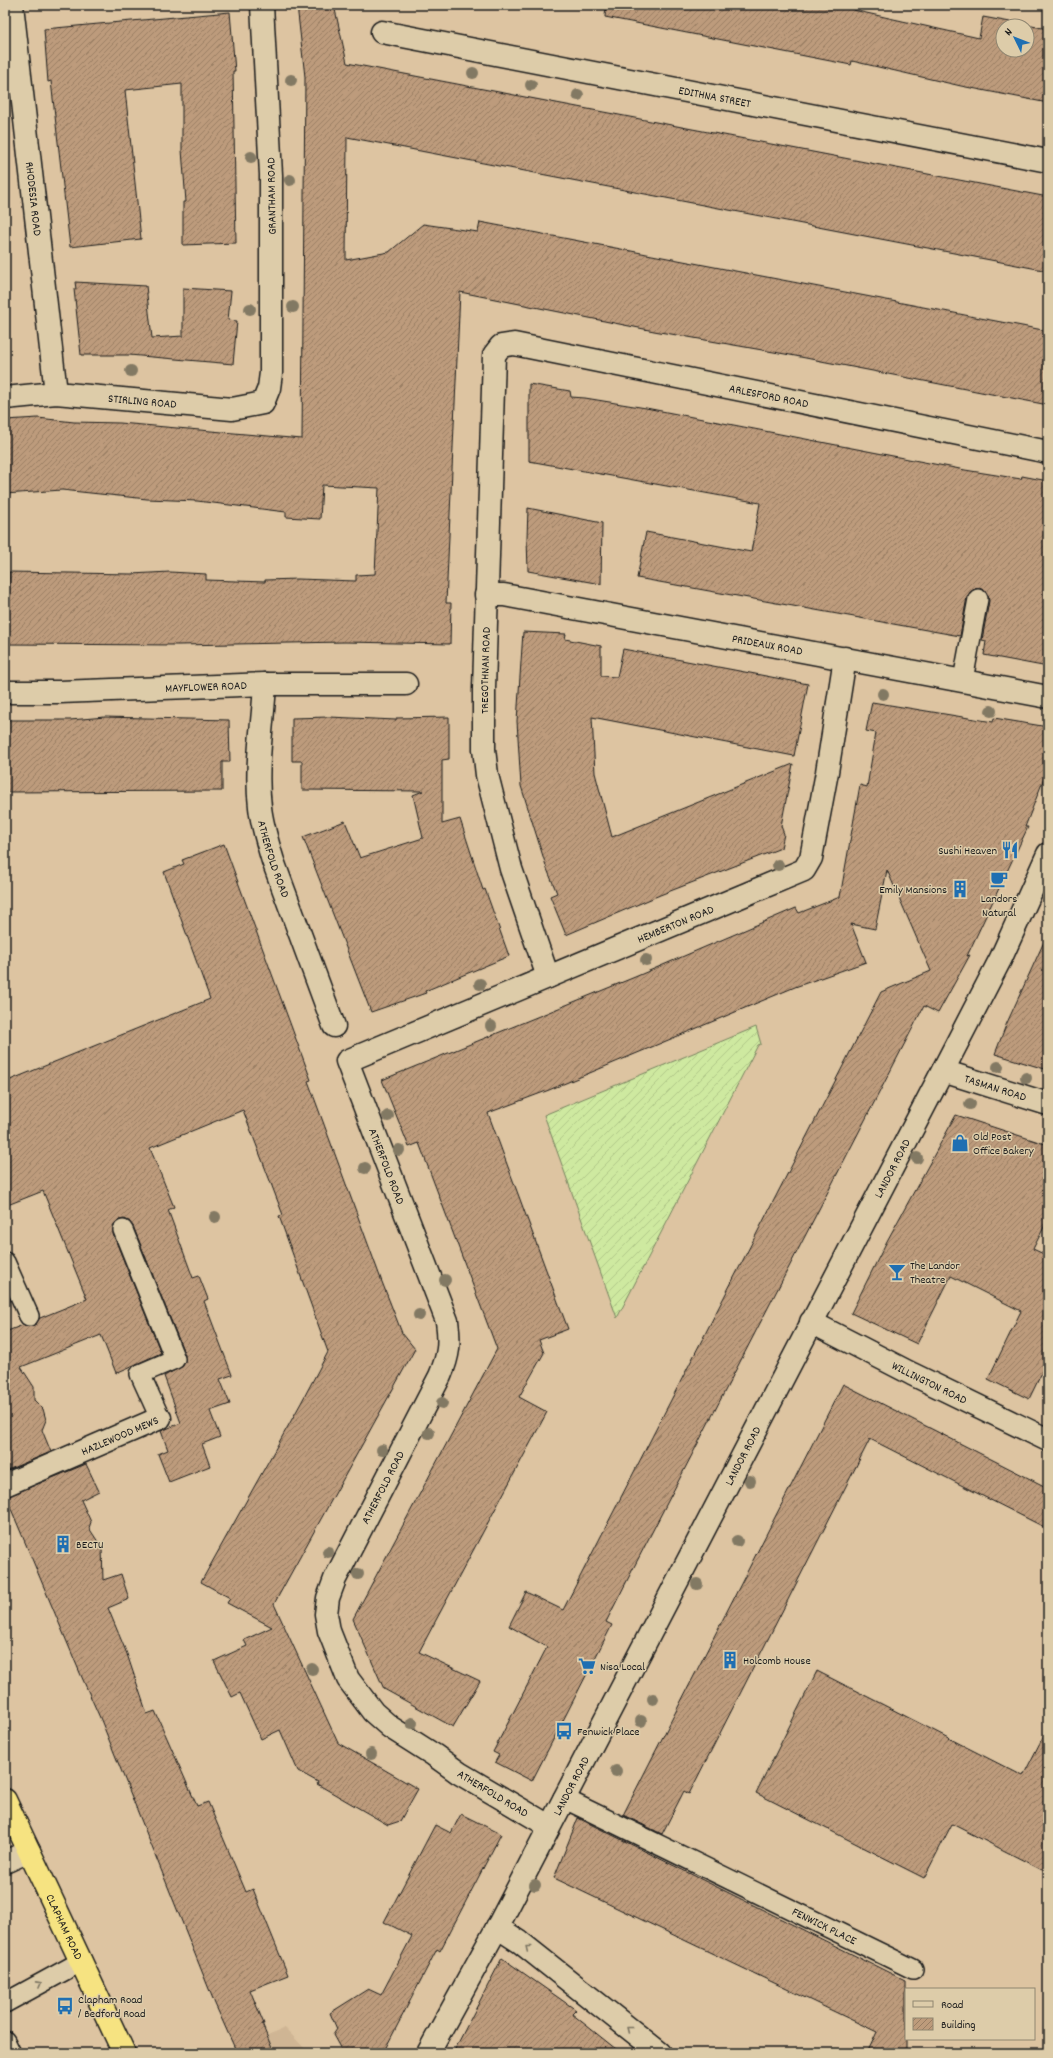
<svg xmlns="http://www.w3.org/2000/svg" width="1053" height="2058" font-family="Dekko,sans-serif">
	<defs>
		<pattern id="garden-furrows" width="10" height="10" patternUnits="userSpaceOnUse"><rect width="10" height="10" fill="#cee9a0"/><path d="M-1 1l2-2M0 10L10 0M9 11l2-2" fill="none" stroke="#b0c789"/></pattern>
		<pattern id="building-hatch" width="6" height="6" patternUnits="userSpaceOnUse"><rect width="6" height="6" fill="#bd9b7b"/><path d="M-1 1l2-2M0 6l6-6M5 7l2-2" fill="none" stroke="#997e64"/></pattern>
	</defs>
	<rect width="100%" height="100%" fill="#ddc4a1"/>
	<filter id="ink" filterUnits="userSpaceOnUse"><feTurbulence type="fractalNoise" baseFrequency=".025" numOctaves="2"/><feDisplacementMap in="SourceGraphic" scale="8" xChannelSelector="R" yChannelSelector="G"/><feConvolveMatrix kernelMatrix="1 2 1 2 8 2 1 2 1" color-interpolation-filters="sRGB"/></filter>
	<g filter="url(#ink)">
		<path fill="#cfb594" d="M285,2028L309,2053H237L235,2048Z"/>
		<path fill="url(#garden-furrows)" stroke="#75825e" d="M756,1027L761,1044L758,1045L617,1318L544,1115Z"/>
		<path fill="url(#building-hatch)" stroke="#1c1c1c" fill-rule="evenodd" d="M297,5H334L347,63L1048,197V271L347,137L346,260L389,252L423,224L478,232L480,222L1048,331V405L785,354L654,331L460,292L446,603H451L450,644L345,642L178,645L5,644V602H9V572L131,574L170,572L206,574V580L265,582V580L298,579L356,581V575L375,574L379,488L322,485L320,519L286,517V512L197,501L147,499L62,490L5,494V420L38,418L74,422L120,423L302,439L305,77Z
			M606,5H854L853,10L979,38L983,17L1048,29V103L961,86L852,61L851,65L605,17ZM1003,26H1027V50H1003Z
			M230,12L235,71H233L236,243L183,245V202H186L182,150V84L125,90L141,239L70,247L51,81L48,82L44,29Z
			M75,282L146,286L152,338L183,336V288L231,291L228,320L237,321L233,364L129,355H81L74,289H76Z
			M529,384L570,391L571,397L585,398L646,408L965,470L1021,479L1022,476L1048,481V667L984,655L986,641L982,640L989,601L988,595L980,588L974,589L967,597L960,636L637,578L646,532L751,552L760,503L529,461Z
			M528,508L602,523L601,584L528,571L527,538Z
			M523,632L566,634L565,639L601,646V676L617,677L623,649L808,684L794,756L592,717L595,773L612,837L793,764L781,826L784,834L781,848L660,895L566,935L550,896L557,893L547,869L521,786L517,721Z
			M872,702L993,722L994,718L1048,727V768L1025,827H1028L967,956L970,955L938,1013L924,1006L635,1565L606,1622L612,1625L532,1781L495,1762L499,1755L493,1752L547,1647L509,1626L526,1592L563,1610L881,992L931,971L887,870L875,929L851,924L866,962L795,987L549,1090L488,1113L568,1329L539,1340L544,1353L519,1397L547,1412L419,1652L480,1681L453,1727L384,1689L353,1619L497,1349L419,1143L409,1147L382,1080L635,977L796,908L799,913L840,897L860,785L867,787L876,733L866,731Z
			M105,717L229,720L230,762H222V791L5,792V720H70Z
			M329,717L396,720V718L449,717V759L442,760V824L460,819L483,890L485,889L509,956L425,991L426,993L371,1012L303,837L345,821L360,858L423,838L413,795L423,791L302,790V761H292V718Z
			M224,844L311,1080L308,1081L382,1282L402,1333L415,1349L274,1604L338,1743L418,1789L400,1821L388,1825L317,1784L318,1782L298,1771L280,1730L261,1739L240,1693L232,1697L214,1661L247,1646L244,1640L272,1627L227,1603L230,1598L201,1582L301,1403L328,1352L279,1216L283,1215L243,1110L150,1148L174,1207L168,1210L193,1278L199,1276L208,1299L204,1301L232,1375L220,1379L230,1404L210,1411L220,1437L202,1444L210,1466L169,1482L158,1454L168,1450L161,1431L181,1423L164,1376L183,1366L185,1355L133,1226L129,1221L124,1219L119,1220L114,1224L113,1234L161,1353L116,1373L101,1335L21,1367L34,1387V1400L43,1409L46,1420L42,1430L51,1452L5,1471V1332L23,1325L33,1326L40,1318L87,1299L43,1191L5,1206V1082L210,999L164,872L184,864L182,860Z
			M1048,933V1070L995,1054L1006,1025Z
			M956,1115L1048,1145V1219L1033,1249L1048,1256V1360L1029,1399L988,1379L1021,1311L951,1276L917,1344L851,1313L887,1241Z
			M843,1384L1048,1488V1529L870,1439L689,1794L684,1791L662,1834L623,1815Z
			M86,1464L99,1491L81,1500L91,1522L89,1528L102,1548L103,1580L121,1574L129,1599L108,1608L127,1654L147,1714L155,1711L197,1806L208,1802L246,1892L253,1889L288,1975L250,1990L264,2024H262L274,2053H237L215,2004L101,1720L80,1673L6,1497Z
			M817,1671L1023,1776L1048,1727V1873L952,1824L924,1878L756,1793Z
			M461,1814L501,1834L440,1951L437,1949L383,2053H343L333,2035L337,2029L330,2013L368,1989L381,1995L412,1936L384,1922L435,1825L451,1833Z
			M578,1818L906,1981V2053H867L877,2032L554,1878Z
			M502,1958L576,2010L572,2014L621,2053H453Z"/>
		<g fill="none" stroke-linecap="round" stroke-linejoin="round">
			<g stroke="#1c1c1c" stroke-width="22">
				<g id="service">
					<path d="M963,680L978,599"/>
					<path d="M123,1230L175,1359L140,1374L160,1418"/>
					<path d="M5,1262L29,1316"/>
					<path id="s1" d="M563,1798L913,1969"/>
					<path d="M5,2003L82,1961"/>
					<path d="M5,2041L11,2053"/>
				</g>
			</g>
			<g stroke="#1c1c1c" stroke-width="25">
				<g id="minor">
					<path id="s2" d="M12,5L56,393"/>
					<path id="s3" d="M382,32L1048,161"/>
					<path id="s4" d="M5,398L56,393L232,409L263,403L269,388L271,373V175L262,5"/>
					<path id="s5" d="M486,595H504L1048,697"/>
					<path id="s6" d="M265,684C263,724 255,767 260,807C262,826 268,844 273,861L334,1026"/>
					<path id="s7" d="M5,692H60L265,684H406"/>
					<path id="s8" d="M548,977L511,869L487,775L484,749V689L494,355L501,346L514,344L1048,452"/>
					<path id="s9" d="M943,1071L1048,1104"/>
					<path id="s10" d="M811,1322L912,1374L1048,1440"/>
					<path id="s11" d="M5,1485L160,1418"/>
					<path id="s12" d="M549,1826L459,1773L434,1755L390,1727L373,1712L348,1679L329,1631L326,1614L328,1598L335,1579L440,1376C449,1355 450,1343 447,1321L347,1061L804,870L811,858L827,772L845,658"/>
					<path d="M5,1862L29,1851"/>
					<path d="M497,1927L520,1942L660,2053"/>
					<path id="s13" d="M428,2053L499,1924L940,1076L1001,958L1048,854"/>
				</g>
			</g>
			<g stroke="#1c1c1c" stroke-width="25">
				<g id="trunk">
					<path id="s14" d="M5,1800L124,2053"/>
				</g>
			</g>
			<use href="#service" stroke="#ddcca9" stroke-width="19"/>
			<use href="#minor" stroke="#ddcca9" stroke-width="22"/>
			<use href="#trunk" stroke="#f6e381" stroke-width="22"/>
		</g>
		<g fill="#827963">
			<circle cx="473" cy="73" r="6"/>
			<circle cx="291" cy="80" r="6"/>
			<circle cx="531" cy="85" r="6"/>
			<circle cx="578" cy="95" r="6"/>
			<circle cx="251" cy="157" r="6"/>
			<circle cx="290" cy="180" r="6"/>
			<circle cx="293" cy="307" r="6"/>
			<circle cx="250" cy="309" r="6"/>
			<circle cx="131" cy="371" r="6"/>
			<circle cx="883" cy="694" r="6"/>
			<circle cx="991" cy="711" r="6"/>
			<circle cx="778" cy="865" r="6"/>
			<circle cx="646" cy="960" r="6"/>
			<circle cx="480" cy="984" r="6"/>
			<circle cx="491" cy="1026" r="6"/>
			<circle cx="998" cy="1067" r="6"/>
			<circle cx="1026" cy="1078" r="6"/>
			<circle cx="970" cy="1104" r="6"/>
			<circle cx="388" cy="1116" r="6"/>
			<circle cx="399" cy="1150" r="6"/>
			<circle cx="917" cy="1158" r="6"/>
			<circle cx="365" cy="1168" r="6"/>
			<circle cx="215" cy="1217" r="6"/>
			<circle cx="445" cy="1280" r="6"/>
			<circle cx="419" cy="1315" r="6"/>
			<circle cx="442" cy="1403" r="6"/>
			<circle cx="429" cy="1433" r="6"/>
			<circle cx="382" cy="1450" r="6"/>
			<circle cx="750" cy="1481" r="6"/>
			<circle cx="737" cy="1541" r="6"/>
			<circle cx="328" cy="1552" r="6"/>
			<circle cx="358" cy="1574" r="6"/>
			<circle cx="697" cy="1584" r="6"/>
			<circle cx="312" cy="1669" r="6"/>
			<circle cx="653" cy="1699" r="6"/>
			<circle cx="641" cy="1721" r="6"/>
			<circle cx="412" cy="1723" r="6"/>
			<circle cx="371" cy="1754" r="6"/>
			<circle cx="616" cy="1771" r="6"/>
			<circle cx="535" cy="1885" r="6"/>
		</g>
		<defs><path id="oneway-chevron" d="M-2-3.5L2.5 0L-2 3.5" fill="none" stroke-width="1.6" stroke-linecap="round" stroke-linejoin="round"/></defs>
		<g stroke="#7c7462">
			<use href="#oneway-chevron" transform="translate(528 1948) rotate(-141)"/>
			<use href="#oneway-chevron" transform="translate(39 1984) rotate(-29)"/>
			<use href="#oneway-chevron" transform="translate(629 2029) rotate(-142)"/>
		</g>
	</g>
	<defs>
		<g id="restaurant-bare" transform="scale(1.38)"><path d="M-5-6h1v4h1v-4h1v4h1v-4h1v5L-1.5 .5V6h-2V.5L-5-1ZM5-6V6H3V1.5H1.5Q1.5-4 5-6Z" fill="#1f6fb2" stroke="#ddcca9" stroke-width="2.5" paint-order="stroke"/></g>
		<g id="cafe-bare" transform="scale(1.38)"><path d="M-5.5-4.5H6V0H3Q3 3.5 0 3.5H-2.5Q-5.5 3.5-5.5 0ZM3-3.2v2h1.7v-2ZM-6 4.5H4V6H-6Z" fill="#1f6fb2" stroke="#ddcca9" stroke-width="2.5" paint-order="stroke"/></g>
		<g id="building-bare" transform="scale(1.38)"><path d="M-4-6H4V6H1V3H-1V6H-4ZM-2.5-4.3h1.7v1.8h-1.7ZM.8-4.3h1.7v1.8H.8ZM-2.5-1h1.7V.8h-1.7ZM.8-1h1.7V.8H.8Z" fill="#1f6fb2" stroke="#ddcca9" stroke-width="2.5" paint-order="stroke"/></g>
		<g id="shop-bare" transform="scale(1.38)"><path d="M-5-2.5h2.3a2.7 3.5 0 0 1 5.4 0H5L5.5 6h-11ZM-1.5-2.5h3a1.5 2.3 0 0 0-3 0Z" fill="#1f6fb2" stroke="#ddcca9" stroke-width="2.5" paint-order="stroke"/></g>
		<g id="bar-bare" transform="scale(1.38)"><path d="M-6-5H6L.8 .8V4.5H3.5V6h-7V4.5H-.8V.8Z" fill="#1f6fb2" stroke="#ddcca9" stroke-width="2.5" paint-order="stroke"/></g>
		<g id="supermarket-bare" transform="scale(1.38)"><path d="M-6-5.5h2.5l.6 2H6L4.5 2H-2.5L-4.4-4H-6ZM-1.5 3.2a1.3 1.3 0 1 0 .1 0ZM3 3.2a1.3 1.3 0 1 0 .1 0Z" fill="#1f6fb2" stroke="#ddcca9" stroke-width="2.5" paint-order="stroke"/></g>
		<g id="bus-bare" transform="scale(1.38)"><path d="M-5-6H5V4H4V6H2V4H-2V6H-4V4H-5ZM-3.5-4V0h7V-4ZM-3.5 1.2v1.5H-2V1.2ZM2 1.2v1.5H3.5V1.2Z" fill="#1f6fb2" stroke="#ddcca9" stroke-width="2.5" paint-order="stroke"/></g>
	</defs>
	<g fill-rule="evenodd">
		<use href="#restaurant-bare" x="1010" y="850"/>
		<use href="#cafe-bare" x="999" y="879"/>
		<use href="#building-bare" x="960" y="889"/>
		<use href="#shop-bare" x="960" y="1143"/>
		<use href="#bar-bare" x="897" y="1272"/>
		<use href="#building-bare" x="63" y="1544"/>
		<use href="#building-bare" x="730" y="1660"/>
		<use href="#supermarket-bare" x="587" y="1666"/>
		<use href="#bus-bare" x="564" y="1731"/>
		<use href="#bus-bare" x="65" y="2006"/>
	</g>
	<g text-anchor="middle" stroke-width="3" stroke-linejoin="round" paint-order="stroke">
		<g font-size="12" fill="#1c1c1c" stroke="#ddcca9">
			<text dy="4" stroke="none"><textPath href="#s3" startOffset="339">EDITHNA STREET</textPath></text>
			<text transform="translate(271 196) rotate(-91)" y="4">GRANTHAM ROAD</text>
			<text dy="4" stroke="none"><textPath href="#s2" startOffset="195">RHODESIA ROAD</textPath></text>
			<text dy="4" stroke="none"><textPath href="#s8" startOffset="916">ARLESFORD ROAD</textPath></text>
			<text dy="4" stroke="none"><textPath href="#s4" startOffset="138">STIRLING ROAD</textPath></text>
			<text dy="4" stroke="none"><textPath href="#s5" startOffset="286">PRIDEAUX ROAD</textPath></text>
			<text dy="4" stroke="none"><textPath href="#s8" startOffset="316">TREGOTHNAN ROAD</textPath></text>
			<text dy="4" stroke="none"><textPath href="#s7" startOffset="201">MAYFLOWER ROAD</textPath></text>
			<text dy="4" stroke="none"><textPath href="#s6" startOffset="177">ATHERFOLD ROAD</textPath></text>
			<text dy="4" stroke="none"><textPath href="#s12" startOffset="1276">HEMBERTON ROAD</textPath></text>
			<text dy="4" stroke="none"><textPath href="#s9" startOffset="55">TASMAN ROAD</textPath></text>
			<text transform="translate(387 1166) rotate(69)" y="4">ATHERFOLD ROAD</text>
			<text dy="4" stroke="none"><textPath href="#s13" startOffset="999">LANDOR ROAD</textPath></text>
			<text dy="4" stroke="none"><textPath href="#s10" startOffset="133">WILLINGTON ROAD</textPath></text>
			<text dy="4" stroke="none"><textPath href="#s11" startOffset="125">HAZLEWOOD MEWS</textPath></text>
			<text dy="4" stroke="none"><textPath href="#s13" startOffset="675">LANDOR ROAD</textPath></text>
			<text dy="4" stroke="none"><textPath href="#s12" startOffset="460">ATHERFOLD ROAD</textPath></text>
			<text dy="4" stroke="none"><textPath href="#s13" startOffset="303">LANDOR ROAD</textPath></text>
			<text transform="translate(493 1793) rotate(31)" y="4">ATHERFOLD ROAD</text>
			<text dy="4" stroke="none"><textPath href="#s14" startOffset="140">CLAPHAM ROAD</textPath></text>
			<text dy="4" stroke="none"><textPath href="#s1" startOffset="291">FENWICK PLACE</textPath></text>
		</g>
		<g font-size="12" fill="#1c1c1c" stroke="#ddcca9" text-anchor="start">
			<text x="997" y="854" text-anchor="end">Sushi Heaven</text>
			<text x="947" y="893" text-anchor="end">Emily Mansions</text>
			<text x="999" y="902" text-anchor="middle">Landors<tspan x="999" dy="14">Natural</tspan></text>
			<text x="973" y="1140">Old Post<tspan x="973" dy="14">Office Bakery</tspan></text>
			<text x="910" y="1269">The Landor<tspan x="910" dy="14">Theatre</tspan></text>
			<text x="76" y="1548">BECTU</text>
			<text x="743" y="1664">Holcomb House</text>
			<text x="600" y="1670">Nisa Local</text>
			<text x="577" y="1735">Fenwick Place</text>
			<text x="78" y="2003">Clapham Road<tspan x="78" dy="14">/ Bedford Road</tspan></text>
		</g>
	</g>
	<rect width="1053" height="2058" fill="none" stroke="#ddcca9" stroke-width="20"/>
	<rect x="10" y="10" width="1033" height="2038" fill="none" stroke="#1c1c1c" stroke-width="1.5" filter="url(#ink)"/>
	<rect x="905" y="1988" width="130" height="52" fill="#ddcca9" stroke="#908671"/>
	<rect x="913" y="2001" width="20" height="6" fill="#ddcca9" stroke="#908671"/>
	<text x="941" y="2008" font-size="12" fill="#1c1c1c">Road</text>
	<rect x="913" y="2018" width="20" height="12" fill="url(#building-hatch)" stroke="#908671"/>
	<text x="941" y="2028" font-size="12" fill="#1c1c1c">Building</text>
	<g transform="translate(1015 38) rotate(313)"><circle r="19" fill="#ddcca9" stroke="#908671"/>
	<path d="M0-3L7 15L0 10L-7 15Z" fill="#1f6fb2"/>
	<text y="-6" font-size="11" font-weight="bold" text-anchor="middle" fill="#1c1c1c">N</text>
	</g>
</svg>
